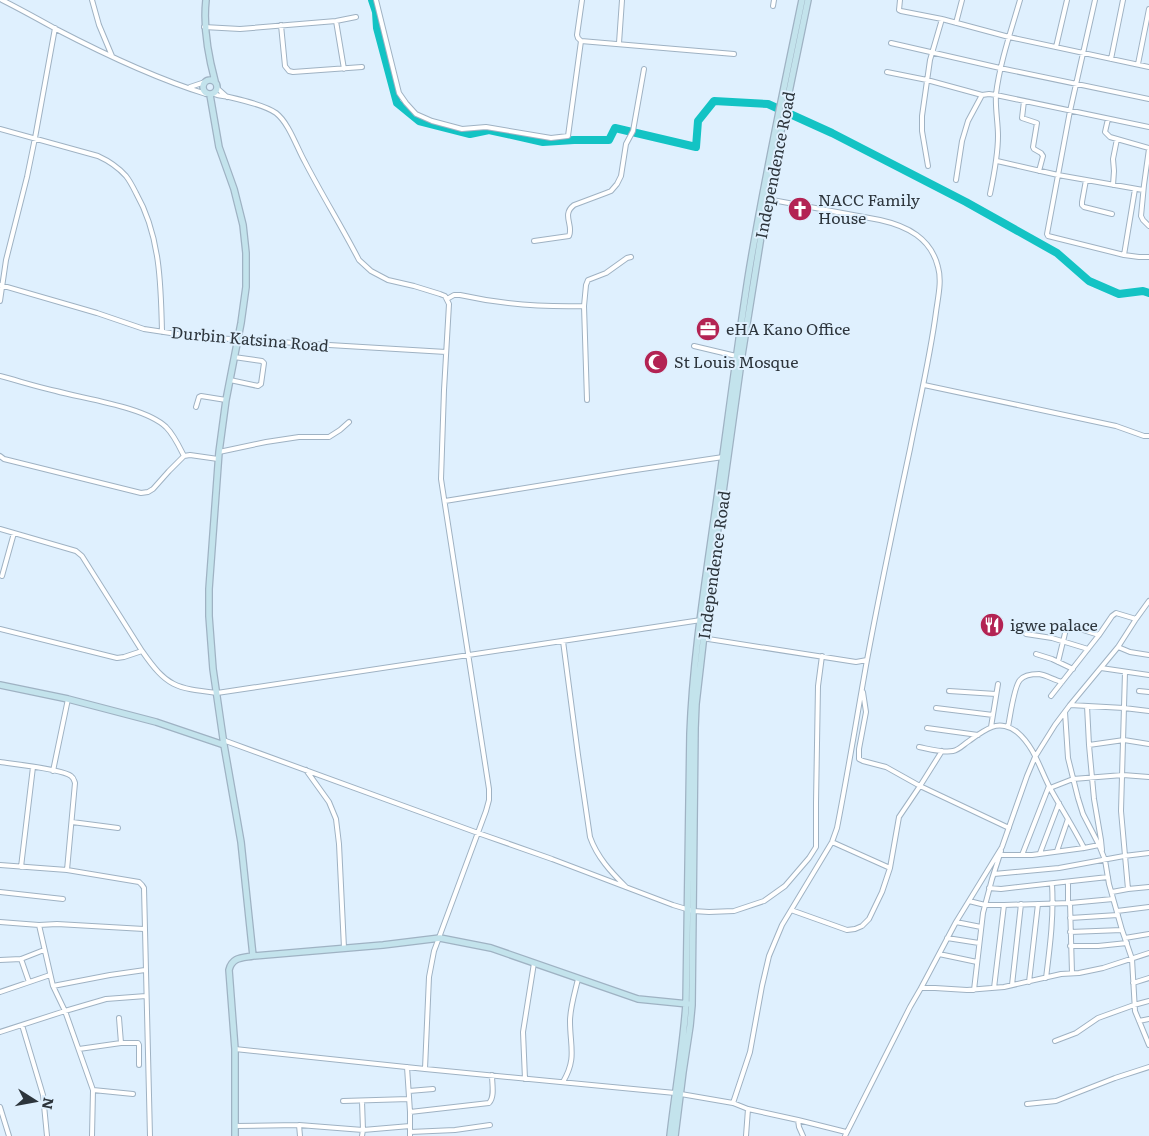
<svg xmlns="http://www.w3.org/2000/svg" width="1149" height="1136" font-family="Literata,serif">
	<rect width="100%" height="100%" fill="#dff0fe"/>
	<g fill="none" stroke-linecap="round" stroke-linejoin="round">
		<path stroke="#13c3c4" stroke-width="8" d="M372,0L376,12L377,28L397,103L419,121L470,134L489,130L543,142L574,140H609L615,128L696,147L698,121L714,101L768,104L832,133L966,202L1057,253L1089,281L1119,294L1143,291L1149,293"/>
		<g stroke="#9fb2c3" stroke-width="6">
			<path id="street" d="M2,0C20,9 38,19 56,29C104,54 154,78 206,94
				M92,0L99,25L112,56
				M376,0L399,93L406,103L416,114L432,121L462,129L486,127L551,138L568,136L581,41L578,38L577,35L582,0
				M900,0L899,10L901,11L942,19L1009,37L1149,67
				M1095,0L1070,111L1047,234L1048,236L1124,255L1139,257H1149
				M773,6L774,0
				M336,21L344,69
				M956,23L962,0
				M281,25L285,66L289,71L293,72L362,67
				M204,27L240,29L336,21L356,17
				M581,41L734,54
				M619,43L622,0
				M891,43L1000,68L1149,99
				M1056,47L1067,0
				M1111,59L1123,0
				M1138,64L1149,9
				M887,72L927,80L982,95L989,94L996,95L1149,127
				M190,87L205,82
				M217,88L227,97
				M214,94C219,96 223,96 229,97C242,100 265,105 276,113C289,123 297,148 305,162C322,195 342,227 359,260L371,271L388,280L414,286L440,294L445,296L449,304L444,390L441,479L489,789V800L486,811L434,951L429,977L425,1069
				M1024,101L1022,118L1037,123L1033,147L1034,149L1041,153L1043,156L1039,171
				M1108,119L1105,132L1110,137L1149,148
				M0,129L98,156C109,161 118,167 126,176C130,181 133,187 136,193C160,235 161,284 162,332
				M1149,149L1144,185L1141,216L1143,220L1149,226
				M997,161L1058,175L1143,190
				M928,166L922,131V116L930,60L942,19
				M956,180L962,141L968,121L982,95
				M1086,180L1082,202V205L1084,207L1112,214
				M1113,185L1114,171L1113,159L1117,139
				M990,194C994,175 998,156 998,136C998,122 995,108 996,94C1000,62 1011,31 1020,0
				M534,241L569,236C574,225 561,215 574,205L606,193L611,191L617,184L621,176L626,144L633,131L644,69
				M1124,255L1135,189
				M0,285L97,313L144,329L197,337L446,352
				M447,299L454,295H460C500,304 543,307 584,306
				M0,301L6,260L27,177L35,138L55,28
				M694,346L736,356
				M0,376C19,381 37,387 56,391C85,399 145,407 166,427C174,435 179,446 184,456
				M230,380L258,386L261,384L264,363L262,361L234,357
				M924,385L1116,426L1144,436H1149
				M587,400L584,306L586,285L588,280L606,273L627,258L631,257
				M196,407L199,397L201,396L226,400
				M219,452L266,442L299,437H329L340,430L349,422
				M0,456L4,459L12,461L141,493L148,492L153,489L169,471L184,456L190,455L218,459
				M445,501L629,471L723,457
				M0,529L76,551L82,556L142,651
				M2,576L14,533
				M0,629L117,658L124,657L142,651C167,687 175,688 217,693L701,620
				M1026,634L1052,638L1088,649
				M702,638L856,662L867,660
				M563,641L578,755L590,837C597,857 611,872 626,887
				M1118,647L1130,652L1149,655
				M1036,654L1052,659L1073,669
				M1058,662L1067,625L1099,635
				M1101,668L1149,675
				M1125,672L1121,811L1128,889
				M949,691L996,694
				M1139,691L1149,692
				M863,692L866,712L859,749V759L863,761L886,767L920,786L1009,828
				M1051,696L1099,635L1112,616L1116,613L1136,619
				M1070,705L1124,708L1149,711
				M1087,706L1089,745L1094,799L1101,840L1102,850
				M936,708L993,715
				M1065,712L1068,758L1078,798L1083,814L1099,845L1105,860L1109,884L1122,930L1132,959L1135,1011L1149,1045
				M991,727L998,684
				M1008,727C1010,717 1014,686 1020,680C1024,675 1033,674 1039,674C1046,675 1054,680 1062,682
				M927,728L978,735
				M223,740L478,833L552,859L673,905L693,911L709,912L734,911L764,901L785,886L809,858L816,847V803L818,686L822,656
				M1089,745L1124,740L1149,744
				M919,747C929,749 942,753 953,751C959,750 964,744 969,741C976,736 984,730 992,727C1000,724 1010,726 1017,732C1034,746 1040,769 1050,788C1061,808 1074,828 1084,848
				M0,762C13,764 63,769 71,776C74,778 74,780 75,783L67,870
				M306,770L329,802L336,819L339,844L344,948
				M53,771L68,699
				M1050,788L1073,779L1123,775L1149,777
				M72,822L118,828
				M832,842L890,868
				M1057,851L1068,819
				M1040,853L1059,803
				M1001,855H1032L1084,848L1099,845
				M1022,855L1049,786
				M0,865L67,870L139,882L142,885L144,888L150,1136
				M21,867L33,767
				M994,874L1059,868L1124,856L1149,853
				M989,888L1001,889L1108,877
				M0,892L63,899
				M1112,892L1128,889L1149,887
				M969,901L985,905H1004L1070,903L1113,899
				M1068,903V882
				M1070,903L1072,973
				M791,910L847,930L855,929L862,926L869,919L882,892L890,868L899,817L920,786L942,751
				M1117,911L1149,907
				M1070,918L1118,915
				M0,922L39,925L57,924L144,929
				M956,922L981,927
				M39,925L53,986L65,1011L93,1090L92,1136
				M1070,932L1122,930
				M947,938L979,943
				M1125,938L1149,934
				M1070,946H1098L1127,943
				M939,954L977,962
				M21,959L29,982
				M0,960L21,959L44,950
				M1046,978C1050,946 1054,916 1052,884
				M1029,982L1038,904
				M1133,983L1149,978
				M1012,985L1021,904
				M53,986L110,975L145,970
				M921,988H935L967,990L1004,987L1061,974L1079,973L1103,968L1149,953
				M994,988L1004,905
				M974,990L983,913L992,879L1001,851
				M0,992L50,975
				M119,1018L121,1043
				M1139,1021L1149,1019
				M22,1025L43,1095L47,1136
				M0,1032L65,1011L106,999L146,996
				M1055,1041L1076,1033L1098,1018L1134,1005L1149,1001
				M79,1049L121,1043H138L139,1045V1065
				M235,1049L425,1069L675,1093L733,1103L748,1109L798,1120L799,1127L803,1136
				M407,1067L410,1112V1136
				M525,1079L523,1032L534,963
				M563,1082C577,1058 570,1047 570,1021C570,1008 575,992 578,979
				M93,1090L133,1094
				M409,1091L433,1089
				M343,1101L409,1099
				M733,1103L750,1052L762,986L769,956L782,925L832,842L837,828C848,772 857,716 867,660C880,590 895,519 910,449C919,403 930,358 936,312C938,297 942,281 938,267C931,238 907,226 880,220L767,199
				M1027,1104L1056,1101L1115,1078L1149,1067
				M0,1107L9,1136
				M410,1112L489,1103C495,1097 492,1084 492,1075
				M798,1120L846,1132
				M299,1125L300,1136
				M235,1126L299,1125L363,1130L410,1126
				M410,1132L455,1130L490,1125
				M362,1136L363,1130L362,1101
				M746,1136L748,1109
				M845,1136L910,1007L921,988L956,922L1002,847L1027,776L1035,757L1055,725L1070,705L1118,647L1136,619L1149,601"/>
		</g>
		<g stroke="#9fb2c3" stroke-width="8">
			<path id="secondary" d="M206,0C203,27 208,55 215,81
				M203 87a7 7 0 1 1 14 0a7 7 0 1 1-14 0Z
				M210,95L219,147L234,189L243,225L246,253V287L241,323L226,400L219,452L209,589V616L213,669L224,745L241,842L253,956
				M0,685L68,699L156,722L224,745
				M235,1136V1049L229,970C232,957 242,958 253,956L383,945L440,938L491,948L638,999L688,1004
				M670,1136C675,1092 683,1048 686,1004L690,734C693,653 707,572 718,491C728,420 737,349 748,278C763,185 783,92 802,0
				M675,1136L683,1072L690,1026L692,1005L695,728L696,704L708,600L742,355L767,199L808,0"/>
		</g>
		<use href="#street" stroke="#fff" stroke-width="4"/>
		<use href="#secondary" stroke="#c3e3ec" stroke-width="5.5"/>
	</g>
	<defs>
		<g id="church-disc" transform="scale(1.25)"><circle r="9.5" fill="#b32353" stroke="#dff0fe"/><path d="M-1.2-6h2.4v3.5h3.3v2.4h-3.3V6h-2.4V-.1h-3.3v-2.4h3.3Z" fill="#fff"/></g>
		<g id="office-disc" transform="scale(1.25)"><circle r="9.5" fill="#b32353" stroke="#dff0fe"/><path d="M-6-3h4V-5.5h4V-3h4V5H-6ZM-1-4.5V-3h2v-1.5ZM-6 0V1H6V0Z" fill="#fff"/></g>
		<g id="mosque-disc" transform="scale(1.25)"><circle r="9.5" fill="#b32353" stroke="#dff0fe"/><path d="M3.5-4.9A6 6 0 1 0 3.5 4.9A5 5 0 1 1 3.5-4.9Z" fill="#fff"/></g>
		<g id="restaurant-disc" transform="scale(1.25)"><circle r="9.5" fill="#b32353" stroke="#dff0fe"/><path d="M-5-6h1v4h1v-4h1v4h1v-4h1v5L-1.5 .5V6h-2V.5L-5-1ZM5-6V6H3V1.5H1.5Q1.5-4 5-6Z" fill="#fff"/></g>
	</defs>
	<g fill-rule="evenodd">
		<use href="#church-disc" x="800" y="209"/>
		<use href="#office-disc" x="708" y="329"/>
		<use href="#mosque-disc" x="656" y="362"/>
		<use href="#restaurant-disc" x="992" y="625"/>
	</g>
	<g text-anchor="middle" stroke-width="4" stroke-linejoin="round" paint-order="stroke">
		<g font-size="16" fill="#2d353c" stroke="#dff0fe">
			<text transform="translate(775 165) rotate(-79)" y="6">Independence Road</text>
			<text transform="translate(250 339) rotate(5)" y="6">Durbin Katsina Road</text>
			<text transform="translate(714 565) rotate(-82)" y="6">Independence Road</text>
		</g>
		<g font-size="16" fill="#2d353c" stroke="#dff0fe" text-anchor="start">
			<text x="818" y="206">NACC Family<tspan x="818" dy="18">House</tspan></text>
			<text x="726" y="335">eHA Kano Office</text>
			<text x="674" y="368">St Louis Mosque</text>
			<text x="1010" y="631">igwe palace</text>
		</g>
	</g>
	<g transform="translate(35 1101) rotate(101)" stroke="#dff0fe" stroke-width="4" paint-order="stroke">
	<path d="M0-4L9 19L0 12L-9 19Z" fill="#2d353c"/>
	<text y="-8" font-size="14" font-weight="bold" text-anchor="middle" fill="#2d353c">N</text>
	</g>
</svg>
